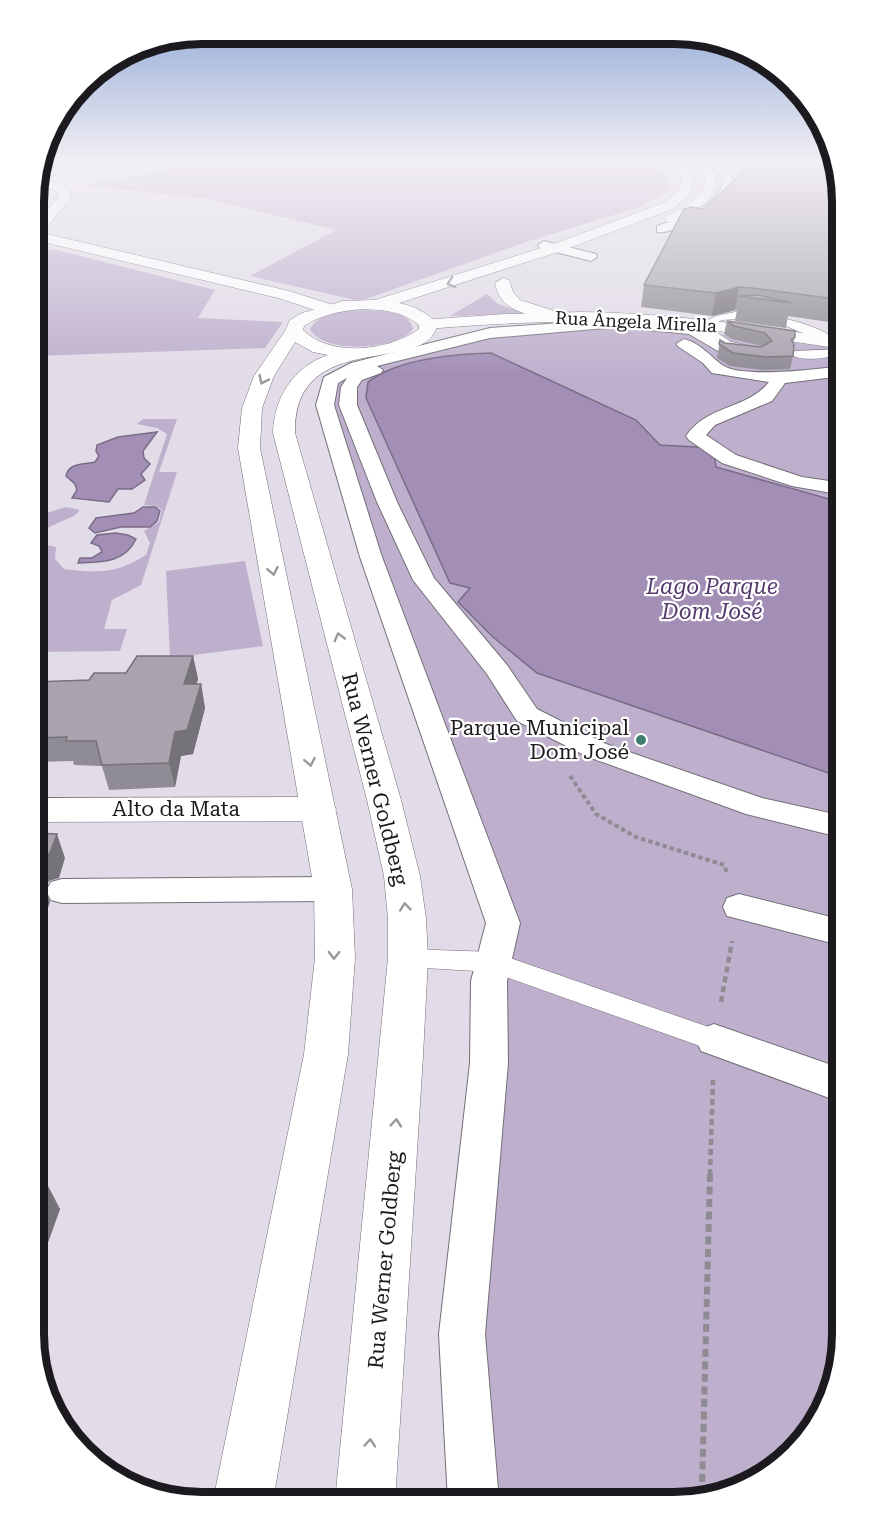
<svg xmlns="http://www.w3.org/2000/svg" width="876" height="1535" font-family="'Roboto Serif',serif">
	<rect width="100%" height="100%" fill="#e1dce7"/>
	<path fill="#beb0cd" d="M215,160H633L671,175L668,190L640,207L526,242L360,301L250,276L336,230L207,199L84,185Z
		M53,249L215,290L198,318L283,322L265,348L34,356V254Z
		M487,294L498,304L527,314L450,316Z
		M365,310C380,311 410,310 413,329C397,350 323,355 310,329C320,311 347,311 365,310Z
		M618,323L843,348V1345L808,1436L729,1493L675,1502L482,1501L470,1335L506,923L327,405L332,382L358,367L491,333Z
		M143,419H177L159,472H177L141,585L112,600L104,629H127L120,651L34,652V517L66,507L80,510L74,516L49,527L40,544L56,547L55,559L64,569C98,573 116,574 146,555L150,543L144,531L159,522L162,510L155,506L144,505L167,434L157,428L137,424Z
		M245,561L263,646L170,658L166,571Z"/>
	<path fill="#a38fb6" stroke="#7a6c88" stroke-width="1.5" d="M491,353L636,420L660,445L713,448L716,467L843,503V778L537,673L493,637L458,602L470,588L450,583L366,398L368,382C398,359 453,354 491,353Z
		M157,432L143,451L144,458L150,464L141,474L145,480L132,489H118L109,502L72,498L77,490L75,484L66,476C69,462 84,465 95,462L99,456L96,451L97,445L118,437Z
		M143,507H155L160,511L157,521L150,527H121L95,533L89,528L96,518L134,513Z
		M116,533L128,535L136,539C125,563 101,562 78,563L80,558H92L102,552L99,546L91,543L97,535Z"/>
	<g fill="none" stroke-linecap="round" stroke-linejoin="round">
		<g stroke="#736e78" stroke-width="1">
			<path id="service" d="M735,312C765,313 818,322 840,343L831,345L786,326L753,318L722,320L709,327L731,342L756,347L757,349L752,352L724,346L690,323L695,320L702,323L716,316Z
				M843,349V355C828,357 802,363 790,354L795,351Z
				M408,949L493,952L723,1032L727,1040L723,1048L714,1051L492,972L408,967L400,965L396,958L400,951Z"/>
		</g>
		<g stroke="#736e78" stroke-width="2">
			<path id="pedestrian" d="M707,160H717L734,180C733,188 730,195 725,201C714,212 671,235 657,232V226C681,217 717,209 724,180Z
				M544,241L596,254L597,257L591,261L540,248L538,245Z
				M618,319L690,325L702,329L727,345L757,348L765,353L757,358L723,354L689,334L618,327L490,338L377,366L383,370L381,373L362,380L357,387V405L397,502L434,578L507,665L537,709L606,744L762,798L843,816V838L746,814L586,756L517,721L487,674L413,580L377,502L339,405L341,387L347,378L338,383L334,405L382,557L520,923L507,981L508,1063L485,1334L499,1501H448L439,1334L470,1063L471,981L486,923L360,557L316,405L324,377L351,363L490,328Z
				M684,339C700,343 710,356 722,365C742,379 818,369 843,366V376L785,383L772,401L715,425L706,435L736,455L802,477L843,483V495L792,486L722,463L689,440L686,436C708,404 747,410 769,382L712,373L703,363L679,347L676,344Z
				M333,877L344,880L349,889L344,898L333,901L62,903L51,900L46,891L51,882L62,879Z
				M739,894L843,920V946L727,916L723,907L727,898Z
				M714,1024L843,1069V1103L701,1051L696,1040L701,1029Z"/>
		</g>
		<g stroke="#736e78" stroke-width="1">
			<path id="minor" d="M40,160H61L59,162L38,166Z
				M649,160C666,159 682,163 694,175L688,179L684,178Z
				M319,797L331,800L336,809L331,818L319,821L34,822V798Z"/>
		</g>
		<g stroke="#736e78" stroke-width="1">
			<path id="tertiary" d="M35,178L60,183L71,192L69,200L46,228L47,234L289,291L333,305L335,309L327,314L278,298L35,240L34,225L59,196V193L52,189L34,185Z
				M582,312C670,313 756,326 843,339V349C774,339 704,327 634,323C565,320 496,323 428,329L422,328L419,324L422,320L505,314Z"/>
		</g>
		<g stroke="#736e78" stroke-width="1">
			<path id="primary" d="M670,160H681L694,175L691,192L673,209L561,251L399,303C413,306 427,312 437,324C430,377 293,326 295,433L401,800L420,876L426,919L428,958L423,1056L395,1501H335L388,958V919L384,876L367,800L273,433C274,398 293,367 328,355L313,352L295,342L274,376L262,408L260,448L352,889L355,958L348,1054L273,1501H213L304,1054L315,958L314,889L238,448L242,408L254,376L285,331L290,320L302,313L343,301L375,300L551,245L663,203L679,191L682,175ZM363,309C384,310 402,311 419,325V329C389,351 331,358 303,330L304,326C322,314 341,311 363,309Z
				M694,160H705C710,166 716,172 716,181C717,198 684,226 667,222L665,219L667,216C682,209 709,196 704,176C702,169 697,165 694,160Z
				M503,278L509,280L513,292L520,300L561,313L563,317L561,321C553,323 545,320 537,317C517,312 499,306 495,283Z"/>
		</g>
		<path stroke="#8f8b93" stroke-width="4" stroke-dasharray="4.5 3" stroke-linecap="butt" d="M570,776L596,814L636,837L724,865L727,873"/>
		<path stroke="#8f8b93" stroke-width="4.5" stroke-dasharray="6 4" stroke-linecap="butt" d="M721,1002L732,941
			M710,1175L713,1080"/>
		<path stroke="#8f8b93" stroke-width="6" stroke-dasharray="8 4.5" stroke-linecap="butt" d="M710,1174L702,1488L718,1495
			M702,1488V1497"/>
		<use href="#service" fill="#fff" fill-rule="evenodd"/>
		<use href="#pedestrian" fill="#fff" fill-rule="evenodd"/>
		<use href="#minor" fill="#fff" fill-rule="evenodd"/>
		<use href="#tertiary" fill="#fff" fill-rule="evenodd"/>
		<use href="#primary" fill="#fff" fill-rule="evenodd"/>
	</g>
	<path fill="#908c95" d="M843,201V324L788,316L786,328L735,321L737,310L712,316L641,307L644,285L704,209Z
		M727,321L795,337L793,343V356L790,369L763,370L730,366L717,358L720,340L725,343L761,347L763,346L732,339L724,334Z
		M193,656L198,679L196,684H201L205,708L193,754L181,756L175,787L109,790L102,766L74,765L73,761L34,762V682L89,680L126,673Z
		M33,1181L60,1209L42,1259L33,1261Z"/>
	<path fill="#767279" d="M739,287L735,310L712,316L716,293Z
		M193,656L198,679L189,708L184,684Z
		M201,684L205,708L193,754L181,756L175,787L169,763L175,732Z
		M57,834L65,858L59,878L49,881L45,888L50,902L33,950L34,865L40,856Z
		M46,1182L60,1209L42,1259L33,1245V1214Z"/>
	<path fill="#a8a3ad" stroke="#767279" stroke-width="1.5" d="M756,160H836L843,201V300L752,288L739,287L716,293L644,285L684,209L691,207L704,209Z
		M758,295L791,303L739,296Z
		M727,321L795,331V337L791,340L794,344L793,356L766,357L733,353L719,344L720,340L725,343L761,347L772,341L765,333L734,326Z
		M137,656H193L184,684H201L187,730L175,732L169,763L102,765L96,741H66L67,737L34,738V682L89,680L94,673H126Z
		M34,833L57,834L50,853L40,856L34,865L41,877L34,897Z
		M33,1181L46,1182L33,1214Z"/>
	<defs><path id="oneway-chevron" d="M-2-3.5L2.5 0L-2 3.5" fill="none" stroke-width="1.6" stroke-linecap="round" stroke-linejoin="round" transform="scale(1.5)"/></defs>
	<g stroke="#99989a">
		<use href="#oneway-chevron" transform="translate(451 283) rotate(162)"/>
		<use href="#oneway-chevron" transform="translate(263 380) rotate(115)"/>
		<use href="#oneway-chevron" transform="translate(273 571) rotate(79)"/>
		<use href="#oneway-chevron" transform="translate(339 637) rotate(-105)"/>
		<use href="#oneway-chevron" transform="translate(310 762) rotate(79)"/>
		<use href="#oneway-chevron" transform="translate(405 907) rotate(-96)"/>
		<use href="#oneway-chevron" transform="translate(334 955) rotate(90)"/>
		<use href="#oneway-chevron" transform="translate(396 1123) rotate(-85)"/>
		<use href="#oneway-chevron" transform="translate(370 1443) rotate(-85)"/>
	</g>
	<linearGradient id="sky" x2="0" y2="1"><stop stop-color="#8ca5d4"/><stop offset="0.43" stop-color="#f2eff4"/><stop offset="1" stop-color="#f2eff4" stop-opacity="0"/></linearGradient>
	<rect width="876" height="375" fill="url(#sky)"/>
	<circle fill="#3f7e6c" stroke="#fff" stroke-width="2" cx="641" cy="740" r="6"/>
	<g text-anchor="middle" stroke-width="4.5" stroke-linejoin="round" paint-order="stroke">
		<g font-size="18" fill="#1c1a1e" stroke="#fff">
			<text transform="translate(636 322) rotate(3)" y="6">Rua Ângela Mirella</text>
		</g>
		<g font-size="21" fill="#1c1a1e" stroke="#fff" text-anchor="end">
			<text x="629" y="735">Parque Municipal<tspan x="629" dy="24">Dom José</tspan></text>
		</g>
		<g font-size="21" fill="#1c1a1e" stroke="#fff">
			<text transform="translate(375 779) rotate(76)" y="7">Rua Werner Goldberg</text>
			<text x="176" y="816">Alto da Mata</text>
			<text transform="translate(385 1260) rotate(-85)" y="7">Rua Werner Goldberg</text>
		</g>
		<g font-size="22" font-style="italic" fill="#563a6e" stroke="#fff">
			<text x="712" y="594">Lago Parque<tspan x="712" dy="25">Dom José</tspan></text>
		</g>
	</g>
	<path d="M0 0H876V1535H0ZM202 44H674A158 158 0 0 1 832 202V1334A158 158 0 0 1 674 1492H202A158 158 0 0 1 44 1334V202A158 158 0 0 1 202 44Z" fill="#fff" fill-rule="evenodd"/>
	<path fill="none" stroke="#1c1a1e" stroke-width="8" d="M202 44H674A158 158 0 0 1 832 202V1334A158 158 0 0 1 674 1492H202A158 158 0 0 1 44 1334V202A158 158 0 0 1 202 44Z"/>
</svg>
